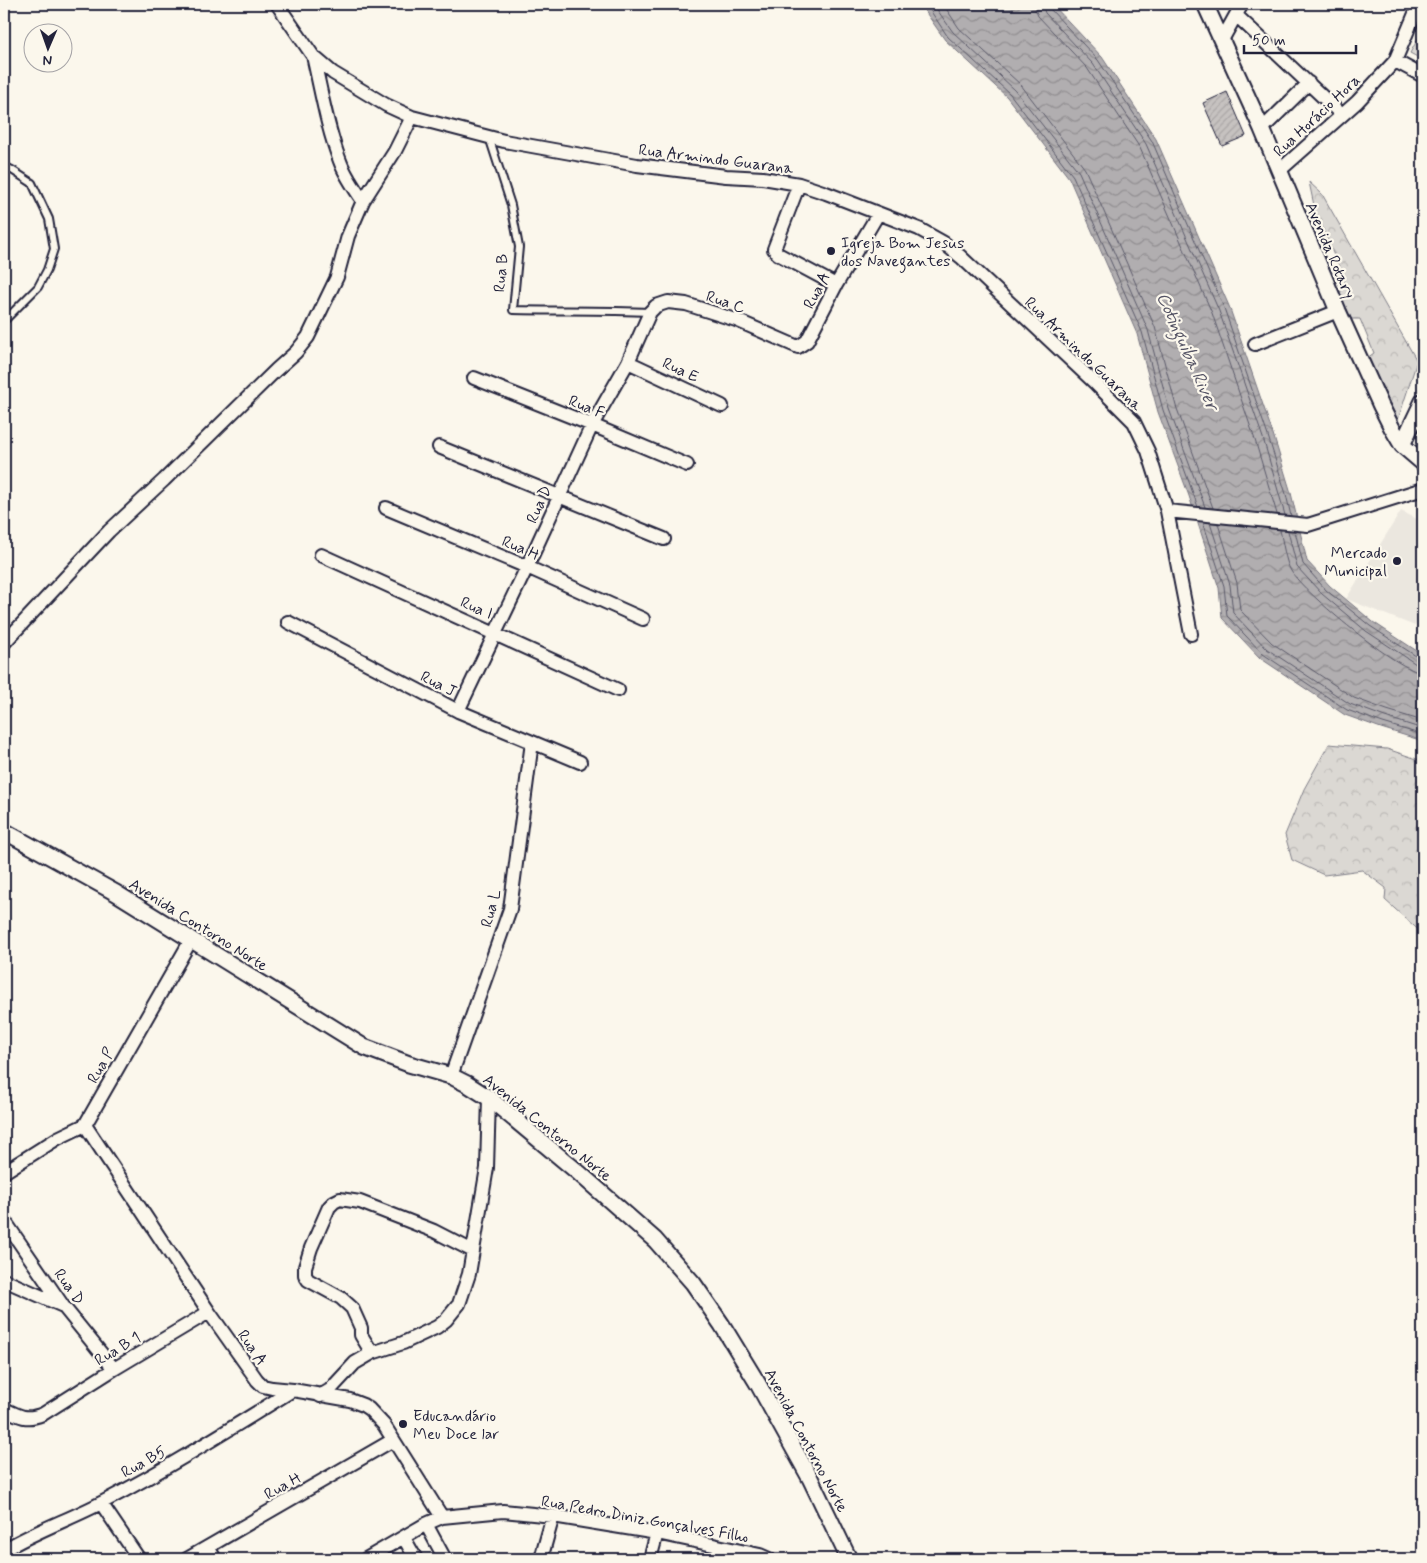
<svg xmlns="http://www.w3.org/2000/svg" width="1427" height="1563" font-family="Mynerve,sans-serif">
	<defs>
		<pattern id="park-crowns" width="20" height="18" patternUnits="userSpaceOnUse" patternTransform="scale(1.25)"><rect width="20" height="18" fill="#dbd8d3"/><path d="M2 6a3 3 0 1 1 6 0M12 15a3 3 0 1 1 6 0" fill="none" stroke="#bcb9b6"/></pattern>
		<pattern id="water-waves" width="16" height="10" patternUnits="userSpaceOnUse" patternTransform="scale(1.25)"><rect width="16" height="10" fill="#b1aeb0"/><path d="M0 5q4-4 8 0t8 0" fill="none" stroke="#908d90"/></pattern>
		<pattern id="building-hatch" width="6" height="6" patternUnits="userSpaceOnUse" patternTransform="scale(1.25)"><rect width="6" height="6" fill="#c6c2c0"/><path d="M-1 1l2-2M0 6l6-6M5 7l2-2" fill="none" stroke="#aaa6a6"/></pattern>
	</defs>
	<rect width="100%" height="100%" fill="#fbf7ec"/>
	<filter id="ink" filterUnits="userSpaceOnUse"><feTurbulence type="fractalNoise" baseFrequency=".02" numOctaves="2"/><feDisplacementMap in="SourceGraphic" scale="10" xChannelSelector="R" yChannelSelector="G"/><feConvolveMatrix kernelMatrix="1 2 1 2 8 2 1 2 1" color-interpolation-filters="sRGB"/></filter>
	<g filter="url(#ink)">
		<path fill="#ebe7df" d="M1401,511L1423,522V613L1415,626L1346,599Z"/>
		<path fill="url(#park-crowns)" stroke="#7e7d87" d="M1423,30V60L1410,53Z
			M1309,182L1322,194L1417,361L1398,420L1367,358L1374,353L1360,319H1348L1339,295L1345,282L1315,210Z
			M1329,744L1387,749L1423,761V934L1385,900L1386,888L1362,870L1324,875L1292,860L1285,835L1304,789Z"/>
		<path fill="url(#water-waves)" stroke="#787681" d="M920,4H1052L1102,57L1156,139L1229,306L1273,434L1291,493L1307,561L1330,586L1373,622L1423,655V741L1381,728L1345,715L1260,658L1222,618L1219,588L1189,496L1158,412L1137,334L1069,178L1007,97L945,40Z"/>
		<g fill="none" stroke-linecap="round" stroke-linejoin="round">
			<path stroke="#5b5a6a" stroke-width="1" d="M926,4L948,37L1010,94L1073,176L1142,332L1163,410L1198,507
				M933,4L953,32L1015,90L1079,172L1148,330L1169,409L1205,507
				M943,4L959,28L1021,85L1085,169L1155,327L1176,406L1213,508
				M1035,4L1036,11L1038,16L1087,68L1140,148L1212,313L1255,440L1277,514
				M1042,4L1045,13L1093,64L1146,144L1219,311L1263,438L1285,515
				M1049,4L1050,9L1098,60L1152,141L1224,308L1268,436L1286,494L1291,516
				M1203,522L1224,586L1227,616L1263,654L1347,710L1383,723L1423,735
				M1210,523L1230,585L1233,613L1267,649L1350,704L1385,717L1423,729
				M1218,524L1237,583L1240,610L1272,643L1354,698L1387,710L1423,721
				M1280,530C1283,542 1285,561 1291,571C1304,593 1399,672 1423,673
				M1288,531L1297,567L1322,594L1366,631L1416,664L1423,665
				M1295,531L1303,564L1326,590L1370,626L1419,658L1423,659"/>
		</g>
		<path fill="url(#building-hatch)" stroke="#22223b" d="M1227,92L1246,136L1222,146L1203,103Z"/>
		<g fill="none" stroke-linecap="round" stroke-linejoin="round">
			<g stroke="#22223b" stroke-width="10">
				<path id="service" d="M489,137L511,205L519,247L513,310C559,311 604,310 650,312
					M4,166L12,170L32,183L49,219L54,249L47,270L38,287L4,321"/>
			</g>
			<g stroke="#22223b" stroke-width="16">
				<path id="minor" d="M277,4L313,56L333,73L386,105L412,117L504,141L637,165L726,176L763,178L799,184L826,193L919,229L944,243L961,257L1096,384L1134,422L1148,451L1167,511L1191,634
					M1236,15L1342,115
					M1222,40L1242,4
					M313,56C321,90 327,128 340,161C345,175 354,188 363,201
					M1395,61L1423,76
					M1262,129L1309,83
					M1279,171L1357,102L1395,61L1419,4
					M799,184L774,249L778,254L836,285
					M1255,344L1338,311
					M628,362L722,406
					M474,378L592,425L687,465
					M439,447L664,539
					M386,508L527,567L643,619
					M1167,511L1308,525L1423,489
					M321,555L618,690
					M288,622L458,711L580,762
					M4,643L109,531L164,480L276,370L296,352L308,337L337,277L348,236L363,201L395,151L412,117
					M458,711L527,567L592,425L628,362L650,312L656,306L668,302L686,304L736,320L798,347L807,341L836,285L878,214
					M451,1076L510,909L532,742
					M85,1125L209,1312L257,1380L263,1386L272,1388L293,1390L350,1400L363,1405L369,1409L384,1425L442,1517
					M4,1172L58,1138L85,1125L191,940
					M4,1220L63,1306L114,1369
					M4,1280L63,1306
					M372,1353L361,1335V1328L352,1308L341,1298L308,1280L305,1275V1267L311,1248L329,1207L334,1202L340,1199L360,1202L434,1231L473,1251
					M320,1396L330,1390L355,1363L372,1353L403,1343L437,1327L446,1320L459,1304L469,1274L487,1168L489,1098
					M4,1409C21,1416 25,1421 43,1414L114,1369L209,1312
					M101,1503L139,1559
					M426,1524L445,1559
					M404,1538L416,1559
					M208,1547L215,1559
					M4,1550C35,1531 71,1519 103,1502C168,1468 230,1429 293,1390
					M187,1559L393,1440
					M366,1559L426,1524L442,1517L503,1511L553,1516L657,1533L760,1555L769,1559
					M541,1559L553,1516
					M650,1559L657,1533"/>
			</g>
			<g stroke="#22223b" stroke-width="19">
				<path id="tertiary" d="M1205,4L1262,129L1338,311L1381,406L1392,428L1402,445L1423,463
					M1402,445L1423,401
					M4,831L116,893L364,1047L409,1064L451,1076L467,1084L489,1098L579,1173L655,1240L693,1283L722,1325L758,1384L810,1478L849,1559"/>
			</g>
			<use href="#service" stroke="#fbf7ec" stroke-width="6"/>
			<use href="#minor" stroke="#fbf7ec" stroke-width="12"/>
			<use href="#tertiary" stroke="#fbf7ec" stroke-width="15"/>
		</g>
	</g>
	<g fill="#22223b" stroke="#fbf7ec" stroke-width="2">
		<circle cx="831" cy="251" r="5"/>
		<circle cx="1397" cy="561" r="5"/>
		<circle cx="403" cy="1424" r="5"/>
	</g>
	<g text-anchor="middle" stroke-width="4.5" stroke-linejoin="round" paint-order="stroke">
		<g font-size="16" fill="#22223b" stroke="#fbf7ec">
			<text transform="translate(1316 115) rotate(-43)" y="6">Rua Horácio Hora</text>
			<text transform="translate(716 158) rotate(7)" y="6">Rua Armindo Guarana</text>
			<text transform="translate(1331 250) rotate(67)" y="6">Avenida Rotary</text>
			<text transform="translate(500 273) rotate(-85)" y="6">Rua B</text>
			<text transform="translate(816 290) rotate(-62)" y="6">Rua A</text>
			<text transform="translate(726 301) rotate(19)" y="6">Rua C</text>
			<text transform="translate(1084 353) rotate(44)" y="6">Rua Armindo Guarana</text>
			<text transform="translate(681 369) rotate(25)" y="6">Rua E</text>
			<text transform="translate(587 406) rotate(22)" y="6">Rua F</text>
			<text transform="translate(538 504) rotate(-66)" y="6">Rua D</text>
			<text transform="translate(521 547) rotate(23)" y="6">Rua H</text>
			<text transform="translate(477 607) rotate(24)" y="6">Rua I</text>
			<text transform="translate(439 683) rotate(27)" y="6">Rua J</text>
			<text transform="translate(490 908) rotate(-75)" y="6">Rua L</text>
			<text transform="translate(199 924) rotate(32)" y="6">Avenida Contorno Norte</text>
			<text transform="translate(100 1065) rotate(-60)" y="6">Rua P</text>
			<text transform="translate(548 1127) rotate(39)" y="6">Avenida Contorno Norte</text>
			<text transform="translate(70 1286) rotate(54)" y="6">Rua D</text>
			<text transform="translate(253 1347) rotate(56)" y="6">Rua A</text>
			<text transform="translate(117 1348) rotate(-31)" y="6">Rua B 1</text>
			<text transform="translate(807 1440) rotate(62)" y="6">Avenida Contorno Norte</text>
			<text transform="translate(143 1461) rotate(-29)" y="6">Rua B5</text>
			<text transform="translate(282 1485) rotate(-30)" y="6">Rua H</text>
			<text transform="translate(645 1518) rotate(10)" y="6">Rua Pedro Diniz Gonçalves Filho</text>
		</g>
		<g font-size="16" fill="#22223b" stroke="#fbf7ec" text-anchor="start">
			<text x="841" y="248">Igreja Bom Jesus<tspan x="841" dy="18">dos Navegantes</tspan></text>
			<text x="1387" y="558" text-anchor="end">Mercado<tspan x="1387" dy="18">Municipal</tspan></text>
			<text x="413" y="1421">Educandário<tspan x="413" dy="18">Meu Doce lar</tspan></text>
		</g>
		<g font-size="18" font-style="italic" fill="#545364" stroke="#fbf7ec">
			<text transform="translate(1188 351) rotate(66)" y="6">Cotinguiba River</text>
		</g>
	</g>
	<rect width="1427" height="1563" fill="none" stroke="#fbf7ec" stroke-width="20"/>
	<rect x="10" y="10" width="1407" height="1543" fill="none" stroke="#22223b" stroke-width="2" filter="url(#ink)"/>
	<g transform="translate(48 48) rotate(182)"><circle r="24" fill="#fbf7ec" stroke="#a4a2a5"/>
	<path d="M0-4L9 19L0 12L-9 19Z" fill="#22223b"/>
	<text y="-8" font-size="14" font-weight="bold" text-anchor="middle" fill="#22223b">N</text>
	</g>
	<path d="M1244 45v8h112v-8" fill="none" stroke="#22223b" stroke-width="2.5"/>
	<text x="1252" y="45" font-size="15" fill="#22223b" stroke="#fbf7ec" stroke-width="4" paint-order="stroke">50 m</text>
</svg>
